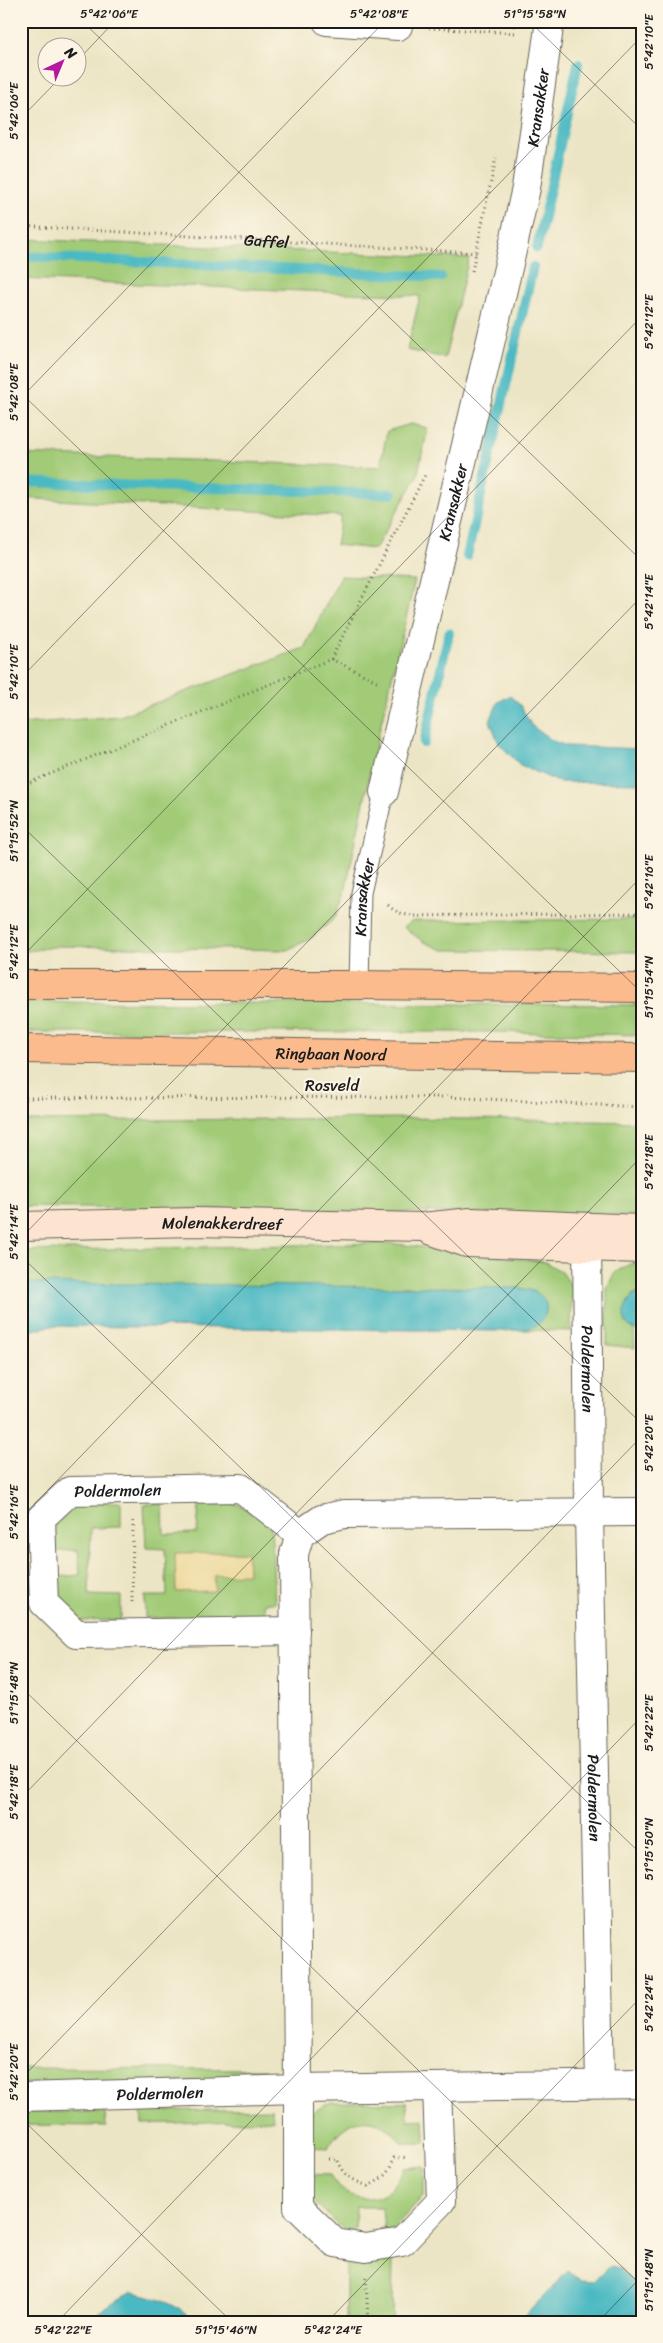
<svg xmlns="http://www.w3.org/2000/svg" width="663" height="2343" font-family="Sriracha,sans-serif">
	<rect width="100%" height="100%" fill="#fcf5e5"/>
	<filter id="ink" filterUnits="userSpaceOnUse"><feTurbulence type="fractalNoise" baseFrequency=".02" numOctaves="2"/><feDisplacementMap in="SourceGraphic" scale="10" xChannelSelector="R" yChannelSelector="G"/><feConvolveMatrix kernelMatrix="1 2 1 2 8 2 1 2 1" color-interpolation-filters="sRGB"/></filter>
	<filter id="wash" filterUnits="userSpaceOnUse"><feTurbulence type="fractalNoise" baseFrequency=".0096" numOctaves="4" result="noise"/><feDisplacementMap in="SourceGraphic" scale="20" xChannelSelector="R" yChannelSelector="G"/><feGaussianBlur stdDeviation="1.12" result="paint"/><feColorMatrix in="noise" values="0 0 0 0 0 0 0 0 0 0 0 0 0 0 0 0 0 1.4 0 .05"/><feComposite in="paint" operator="in"/></filter>
	<g filter="url(#wash)">
		<rect width="100%" height="100%" fill="#ece5c5"/>
		<path fill="#a1cb77" stroke="#5e744a" d="M21,239L469,258L445,358L407,350L420,296L21,279Z
			M411,424L428,428L417,477L375,549L336,545L341,516L21,498V454L380,467L387,431Z
			M341,576L415,580L378,736L345,892L335,918L310,939L287,950L60,946L21,952V724L120,716L304,648Z
			M642,919V952L443,950L424,942L403,927L413,921Z
			M21,1002L642,1005V1035L499,1032H21Z
			M408,1118L642,1122V1216L21,1206V1121Z
			M388,1243L545,1262L562,1272L572,1287L571,1331L522,1330L535,1326L103,1284L21,1283V1251Z
			M632,1263H642V1290L632,1295L626,1323L634,1331L635,1348L607,1345V1289L614,1273Z
			M121,1502V1527L91,1528L89,1595L121,1596V1620L75,1621L57,1603L56,1577L80,1575L78,1550L55,1551V1524L73,1503Z
			M144,1504H163L164,1534L197,1533L199,1504H237L271,1524L275,1603H264L265,1620L145,1618V1596H167L165,1549L146,1548Z
			M21,2068L265,2069V2081L25,2084L21,2079Z
			M331,2102L407,2103L408,2120L424,2119L425,2143H401C380,2111 346,2114 328,2148L309,2147L311,2113Z
			M272,2109L273,2120L142,2124L141,2111Z
			M28,2112H105L106,2126L21,2125V2117Z
			M424,2166V2195L391,2231H384L382,2207H356L355,2230L345,2231L312,2200L311,2174L330,2175C350,2209 390,2205 404,2168Z
			M346,2257L393,2258L392,2322H346Z"/>
		<path fill="#eeda9e" stroke="#857b5d" d="M247,1552L248,1574L214,1575L215,1591L176,1592L175,1553Z"/>
		<path fill="#4bb9c2" stroke="#346a6f" d="M510,696L520,705L532,726L553,741L567,746L642,749V783L559,782L520,765L499,744L490,721L498,702Z
			M21,1283L518,1288C526,1289 535,1290 541,1296C551,1305 546,1320 535,1326C526,1331 514,1330 503,1331L50,1326L21,1333Z
			M642,1290V1332C615,1327 621,1300 642,1290Z
			M611,2266L619,2268L642,2289V2322H519L568,2271L580,2280L593,2281Z
			M132,2292C157,2297 177,2304 196,2322H88L105,2307Z"/>
		<g fill="none" stroke-linecap="round" stroke-linejoin="round">
			<path stroke="#4bb9c2" stroke-width="10" d="M537,248L578,64
				M21,256L441,277
				M21,482L392,494
				M467,556L533,267
				M424,743L449,633"/>
		</g>
	</g>
	<g filter="url(#ink)">
		<g fill="none" stroke-linecap="round" stroke-linejoin="round">
			<g stroke="#656257" stroke-width="21">
				<g id="lane">
					<path id="s2" d="M359,985L361,893L384,792"/>
				</g>
			</g>
			<g stroke="#656257" stroke-width="30">
				<g id="street">
					<path d="M327,21L398,26"/>
					<path id="s3" d="M384,792L511,255L526,188L550,21"/>
					<path id="s4" d="M587,1227L589,1513L600,2084"/>
					<path d="M642,1512L344,1514L322,1519L300,1534L294,1554L298,2089L642,2084"/>
					<path id="s5" d="M295,1631L76,1634L44,1603L41,1518L70,1491L241,1488L300,1534"/>
					<path id="s6" d="M21,2097L298,2089V2207L335,2243L366,2248L402,2242L441,2201L437,2087"/>
				</g>
			</g>
			<g stroke="#656257" stroke-width="30">
				<g id="secondary">
					<path id="s7" d="M21,1226L196,1222L422,1227L471,1222L642,1229"/>
					<path d="M430,1230L467,1243L642,1249"/>
				</g>
			</g>
			<g stroke="#656257" stroke-width="30">
				<g id="primary">
					<path d="M21,985H359L642,988"/>
					<path id="s8" d="M21,1049L642,1058"/>
				</g>
			</g>
			<g stroke="#656257" stroke-width="3" stroke-dasharray="1 4" stroke-linecap="butt">
				<path d="M515,21V28"/>
				<path d="M429,28L517,33"/>
				<path id="s1" d="M21,226L477,253"/>
				<path d="M472,271L496,158"/>
				<path d="M331,659L377,681"/>
				<path d="M21,786L331,659L425,475"/>
				<path d="M388,905C395,912 402,914 412,916L642,913"/>
				<path d="M21,1098L446,1097L642,1107"/>
				<path d="M132,1602L133,1521"/>
				<path d="M329,2159H337C345,2176 350,2179 368,2186C383,2179 389,2173 394,2158L408,2157"/>
				<path d="M366,2278L368,2322"/>
			</g>
			<use href="#lane" stroke="#fff" stroke-width="19"/>
			<use href="#street" stroke="#fff" stroke-width="28"/>
			<use href="#secondary" stroke="#fde4d1" stroke-width="28"/>
			<use href="#primary" stroke="#fbbb8d" stroke-width="28"/>
		</g>
	</g>
	<path fill="none" stroke="#1c1c1c" stroke-width="1" stroke-opacity="0.45" d="M82,21L642,561M529,21L642,130M78,60L115,21M21,118L60,78M21,393L642,993M21,398L385,21M21,678L642,36M21,825L642,1424M21,958L642,316M21,1238L642,596M21,1256L642,1855M21,1518L642,876M21,1687L642,2286M21,1798L642,1156M21,2079L642,1436M21,2118L232,2322M57,2322L642,1716M327,2322L642,1996M598,2322L642,2276"/>
	<g text-anchor="middle" stroke-width="4" stroke-linejoin="round" paint-order="stroke">
		<g font-size="16" fill="#1c1c1c" stroke="#fcf5e5">
			<text dy="6" stroke="none"><textPath href="#s3" startOffset="702">Kransakker</textPath></text>
			<text dy="6" stroke="none"><textPath href="#s1" startOffset="246">Gaffel</textPath></text>
			<text dy="6" stroke="none"><textPath href="#s3" startOffset="298">Kransakker</textPath></text>
			<text dy="6" stroke="none"><textPath href="#s2" startOffset="88">Kransakker</textPath></text>
			<text dy="6" stroke="none"><textPath href="#s8" startOffset="310">Ringbaan Noord</textPath></text>
			<text x="332" y="1091">Rosveld</text>
			<text dy="6" stroke="none"><textPath href="#s7" startOffset="201">Molenakkerdreef</textPath></text>
			<text dy="6" stroke="none"><textPath href="#s4" startOffset="142">Poldermolen</textPath></text>
			<text dy="6" stroke="none"><textPath href="#s5" startOffset="436">Poldermolen</textPath></text>
			<text dy="6" stroke="none"><textPath href="#s4" startOffset="571">Poldermolen</textPath></text>
			<text dy="6" stroke="none"><textPath href="#s6" startOffset="139">Poldermolen</textPath></text>
		</g>
	</g>
	<rect width="663" height="2343" fill="none" stroke="#fcf5e5" stroke-width="55"/>
	<g transform="translate(62 62) rotate(44)"><circle r="24" fill="#fcf5e5" stroke="#a29e95"/>
	<path d="M0-4L9 19L0 12L-9 19Z" fill="#b5179e"/>
	<text y="-8" font-size="14" font-weight="bold" text-anchor="middle" fill="#1c1c1c">N</text>
	</g>
	<rect x="28" y="28" width="608" height="2288" fill="none" stroke="#1c1c1c" stroke-width="2"/>
	<g font-size="12" text-anchor="middle" fill="#1c1c1c">
		<text x="109" y="18">5°42'06"E</text>
		<text x="379" y="18">5°42'08"E</text>
		<text x="535" y="18">51°15'58"N</text>
		<text transform="translate(649 42) rotate(-90)" y="4">5°42'10"E</text>
		<text transform="translate(14 111) rotate(-90)" y="4">5°42'06"E</text>
		<text transform="translate(649 322) rotate(-90)" y="4">5°42'12"E</text>
		<text transform="translate(14 392) rotate(-90)" y="4">5°42'08"E</text>
		<text transform="translate(649 602) rotate(-90)" y="4">5°42'14"E</text>
		<text transform="translate(14 672) rotate(-90)" y="4">5°42'10"E</text>
		<text transform="translate(14 831) rotate(-90)" y="4">51°15'52"N</text>
		<text transform="translate(649 882) rotate(-90)" y="4">5°42'16"E</text>
		<text transform="translate(14 952) rotate(-90)" y="4">5°42'12"E</text>
		<text transform="translate(649 987) rotate(-90)" y="4">51°15'54"N</text>
		<text transform="translate(649 1162) rotate(-90)" y="4">5°42'18"E</text>
		<text transform="translate(14 1232) rotate(-90)" y="4">5°42'14"E</text>
		<text transform="translate(649 1443) rotate(-90)" y="4">5°42'20"E</text>
		<text transform="translate(14 1512) rotate(-90)" y="4">5°42'16"E</text>
		<text transform="translate(14 1693) rotate(-90)" y="4">51°15'48"N</text>
		<text transform="translate(649 1723) rotate(-90)" y="4">5°42'22"E</text>
		<text transform="translate(14 1792) rotate(-90)" y="4">5°42'18"E</text>
		<text transform="translate(649 1849) rotate(-90)" y="4">51°15'50"N</text>
		<text transform="translate(649 2003) rotate(-90)" y="4">5°42'24"E</text>
		<text transform="translate(14 2072) rotate(-90)" y="4">5°42'20"E</text>
		<text transform="translate(649 2280) rotate(-90)" y="4">51°15'48"N</text>
		<text x="63" y="2334">5°42'22"E</text>
		<text x="226" y="2334">51°15'46"N</text>
		<text x="333" y="2334">5°42'24"E</text>
	</g>
</svg>
